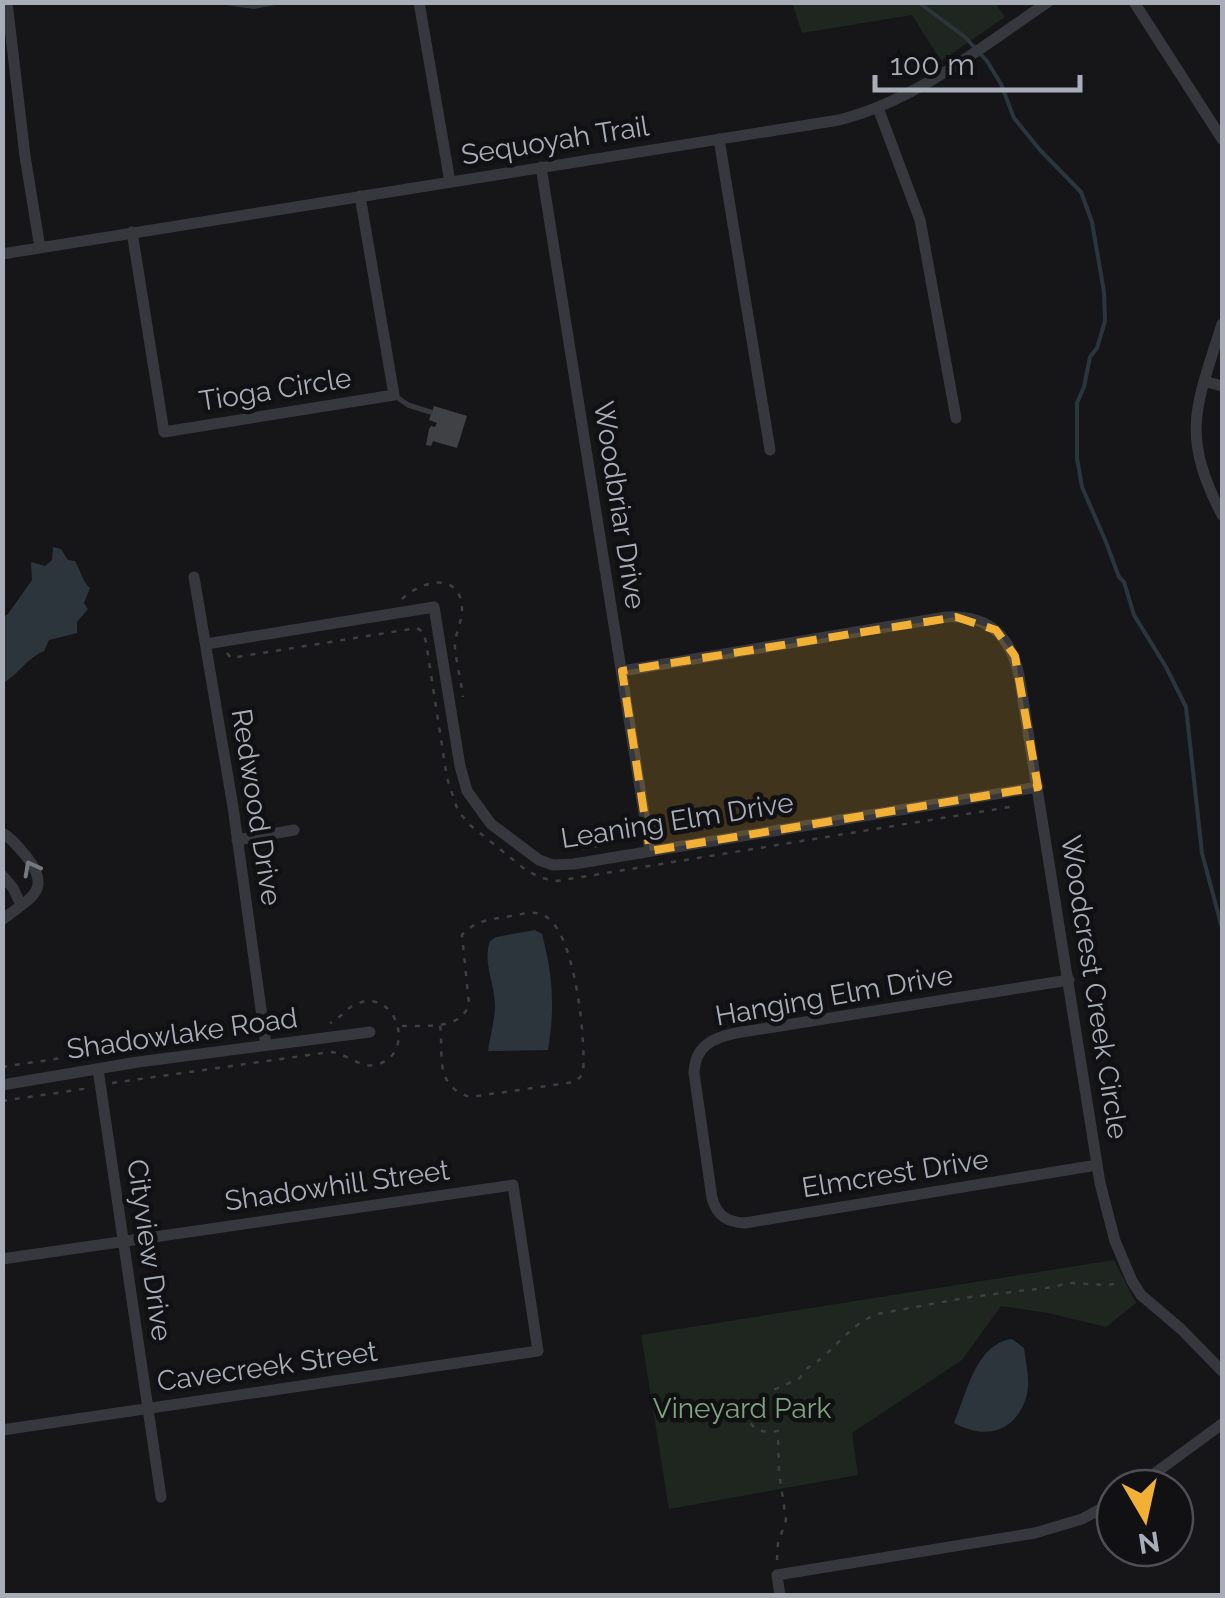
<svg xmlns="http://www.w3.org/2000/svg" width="1225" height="1598" font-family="Raleway,sans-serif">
	<rect width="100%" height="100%" fill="#161618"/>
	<path fill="#1e261f" d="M792,3H995L1005,17L941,61L912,15L802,33Z
		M1114,1260L1136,1303L1106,1327L1048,1313L1001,1306L962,1360L852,1433L858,1475L669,1509L641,1335Z"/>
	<path fill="#2c353c" d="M53,547L61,549L68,560L75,561C81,571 82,581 90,588L84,603L88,609L77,622V633L49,640L44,651C27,658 19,674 3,683V617L8,614L32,580L31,562L45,566L52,560Z
		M535,930L542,934C553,976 555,1007 548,1050L488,1051C490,1037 494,1022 495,1009C496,985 482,964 490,941L496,937Z
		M1012,1339L1024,1348C1026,1364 1031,1382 1026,1398C1015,1433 984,1440 954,1423C967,1394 975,1344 1012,1339Z"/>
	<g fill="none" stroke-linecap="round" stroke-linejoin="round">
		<path stroke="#2c353c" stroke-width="4" d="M219,2L254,7L280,2
			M918,2L965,37L987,61L1001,84L1014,118L1040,150L1081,192L1092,222L1104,292L1105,321L1097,348L1090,357L1084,387L1077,403V458L1082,487L1106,542L1119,577L1124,582L1134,615L1166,667L1186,707L1202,853L1222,928"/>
	</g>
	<path fill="#404145" d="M434,406L467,416L457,448L433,441L431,446L426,445L429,429L431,426L435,427L437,423L429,420Z"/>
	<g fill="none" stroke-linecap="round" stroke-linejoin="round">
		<path stroke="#3d3f44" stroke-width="2.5" stroke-dasharray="5 8" stroke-linecap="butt" d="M402,599C420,581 461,570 462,609C462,623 454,635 455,649C457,665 461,681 463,697
			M227,653L231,658L417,628L423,632L426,642L447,778L458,811L470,825L527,871L542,878L557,881L1016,806
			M623,842L632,836
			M569,850L605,845
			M402,1026C424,1025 461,1031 469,1004L462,935C477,919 490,920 511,916C524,914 537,909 548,918C576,939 586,1041 583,1074L575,1082L470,1097C433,1085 444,1056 440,1024
			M2,1067L253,1029
			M112,1083L330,1052C347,1053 358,1068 375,1065C418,1056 397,986 356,1004C346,1008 340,1019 330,1023
			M2,1101L90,1088
			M777,1560L778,1543L786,1520L779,1472L778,1431C763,1433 754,1431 747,1418C755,1394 779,1388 800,1378C806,1366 814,1365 824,1356C842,1340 854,1323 877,1314L970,1297L1053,1287L1069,1283L1106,1285L1121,1283"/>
		<path stroke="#37383d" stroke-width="5" d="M394,395L408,405L430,412"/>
		<path stroke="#37383d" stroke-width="11" d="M7,2L25,156L40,248
			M419,2L450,182
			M1134,2L1222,139
			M878,108L920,220L956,418
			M719,139L770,450
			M541,167L650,851
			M132,232L164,432L394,395L360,196
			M2,254L839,120C916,101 983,46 1048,2
			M1222,324C1196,407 1180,433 1222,515
			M1204,381L1222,386
			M194,577L233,807L266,1045
			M206,644L434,607L460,766L467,791L491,824L539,860L553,865L574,864L1038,787
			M622,671L946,617C989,615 1010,635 1019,675L1100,1183L1115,1241L1132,1281L1141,1295L1181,1329L1222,1371
			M2,833C12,838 18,847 26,856C54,891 29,898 2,920
			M237,840L294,830
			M2,875L13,888L21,905
			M1069,980L736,1033C712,1038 695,1046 694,1073L712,1198C717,1216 727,1222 745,1223L1097,1165
			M98,1069L161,1497
			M2,1085L138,1062L370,1032
			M2,1259L513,1185L538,1351L2,1430
			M1135,1488L1222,1424
			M780,1596L777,1575L1035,1533L1082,1519L1115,1501"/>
	</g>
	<defs><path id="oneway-chevron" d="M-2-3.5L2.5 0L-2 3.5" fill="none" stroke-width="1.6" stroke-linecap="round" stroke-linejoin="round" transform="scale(2.5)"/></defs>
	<use stroke="#757881" href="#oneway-chevron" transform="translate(31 868) rotate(-118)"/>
	<path fill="#f2b134" fill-opacity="0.2" stroke="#f2b134" stroke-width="8" stroke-dasharray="20 12" stroke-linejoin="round" d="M956,617L996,630L1015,656L1038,787L650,851L622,671Z"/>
	<g text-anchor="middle" stroke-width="9" stroke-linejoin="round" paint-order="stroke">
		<g font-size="28" fill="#a8adb8" stroke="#111113">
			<text transform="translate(555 140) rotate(-9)" y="10">Sequoyah Trail</text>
			<text transform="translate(275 389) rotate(-9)" y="10">Tioga Circle</text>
			<text transform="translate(620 505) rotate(81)" y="10">Woodbriar Drive</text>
			<text transform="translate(257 807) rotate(81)" y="10">Redwood Drive</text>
			<text transform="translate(677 820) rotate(-9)" y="10">Leaning Elm Drive</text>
			<text transform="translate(1095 987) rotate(81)" y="10">Woodcrest Creek Circle</text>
			<text transform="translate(834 995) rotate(-10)" y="10">Hanging Elm Drive</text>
			<text transform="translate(182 1033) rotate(-8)" y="10">Shadowlake Road</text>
			<text transform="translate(895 1173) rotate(-9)" y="10">Elmcrest Drive</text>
			<text transform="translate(337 1185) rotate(-8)" y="10">Shadowhill Street</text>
			<text transform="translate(150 1250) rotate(82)" y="10">Cityview Drive</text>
			<text transform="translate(267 1366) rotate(-8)" y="10">Cavecreek Street</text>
		</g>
		<g font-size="28" fill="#7fa381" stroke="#111113">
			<text x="742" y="1418">Vineyard Park</text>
		</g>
	</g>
	<rect width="1225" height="1598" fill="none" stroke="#a8adb8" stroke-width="10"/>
	<g transform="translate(1145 1518) rotate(171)"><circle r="48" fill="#111113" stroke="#4d4f55" stroke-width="2.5"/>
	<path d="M0-8L18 38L0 25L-18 38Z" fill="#f2b134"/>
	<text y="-15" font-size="28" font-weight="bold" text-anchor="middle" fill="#a8adb8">N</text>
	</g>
	<path d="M875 75v15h205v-15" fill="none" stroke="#a8adb8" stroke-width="5"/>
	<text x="890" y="75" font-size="30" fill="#a8adb8" stroke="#111113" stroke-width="8" paint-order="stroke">100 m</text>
</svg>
